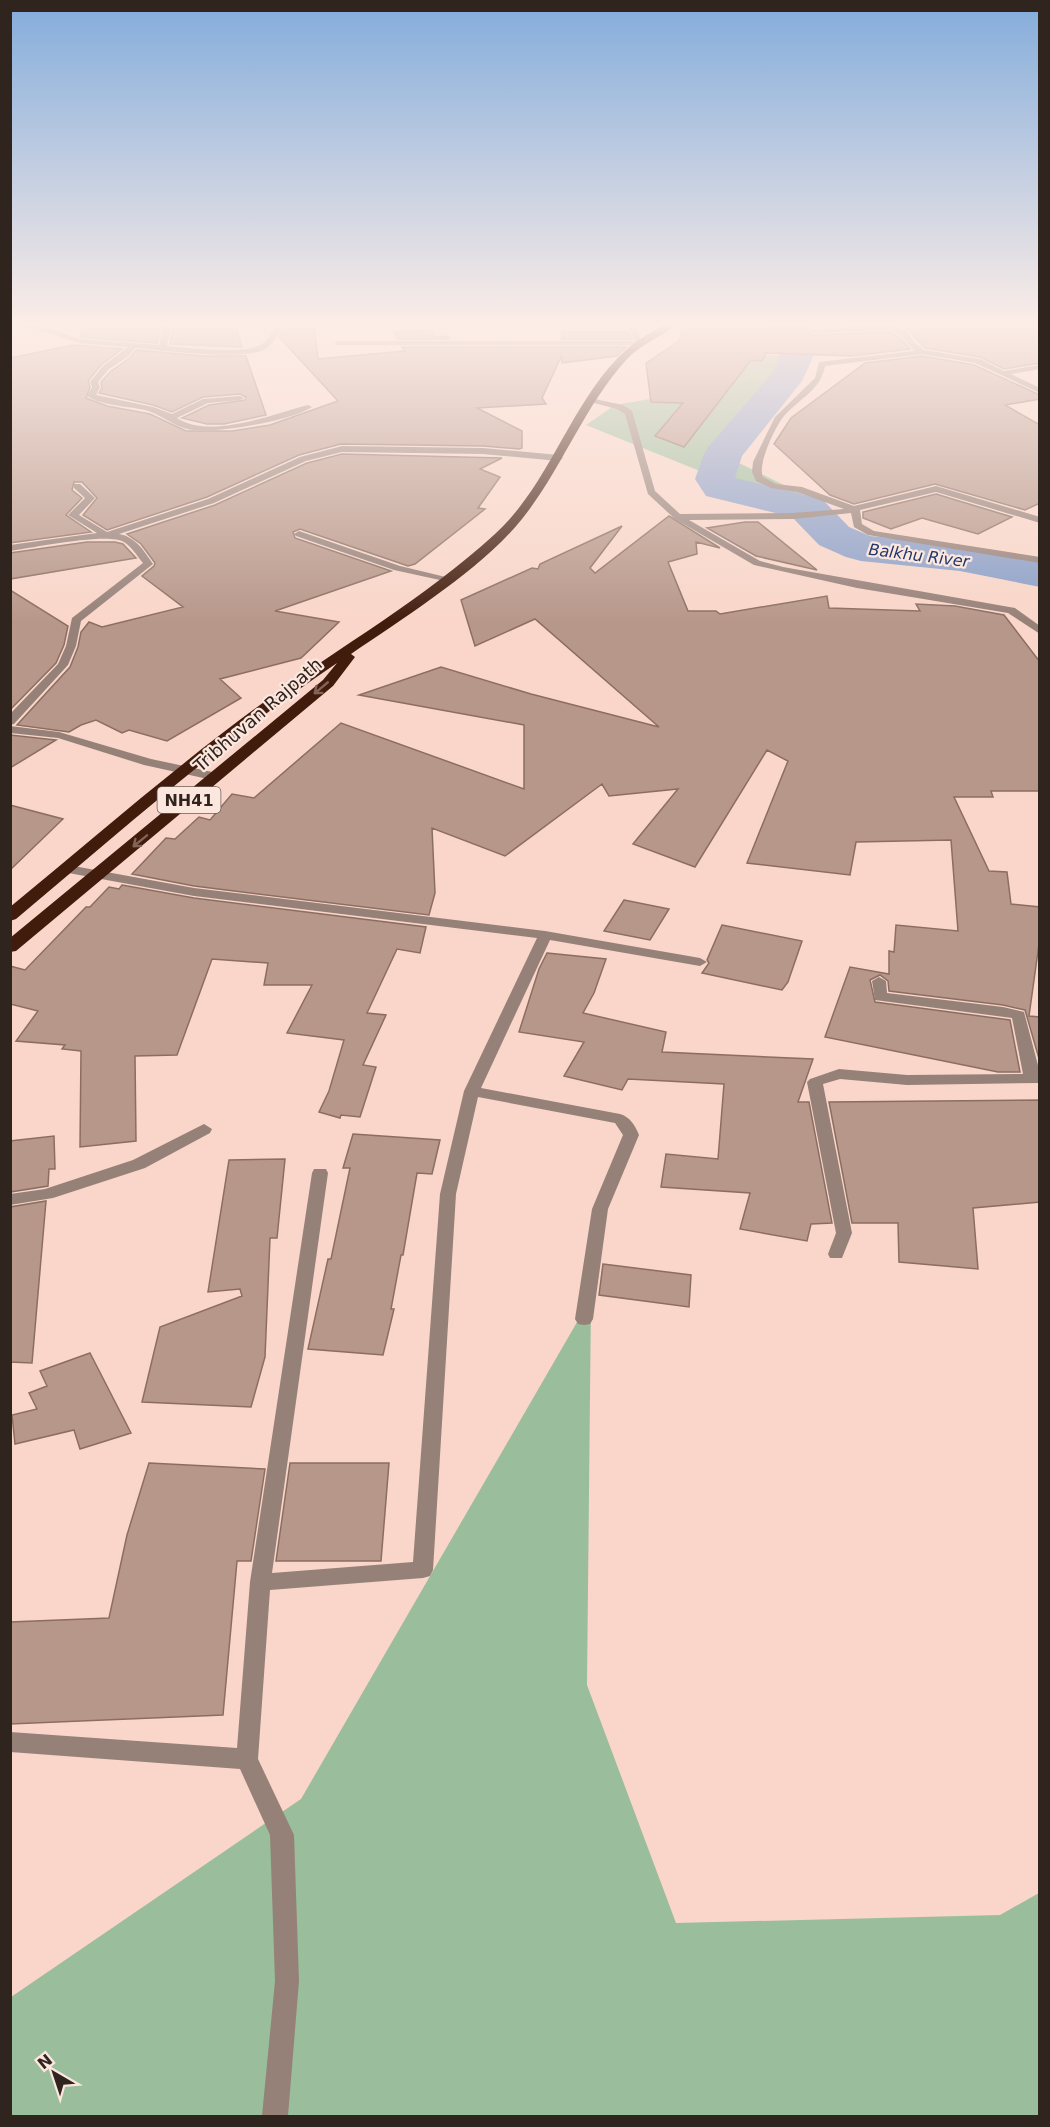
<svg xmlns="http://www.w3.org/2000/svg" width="1050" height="2127" font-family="'DejaVu Sans',sans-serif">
	<rect width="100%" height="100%" fill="#f9d6c9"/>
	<path fill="#9abd9b" d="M797,355L738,413L731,459L814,500L816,518L586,425L615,405L708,389L730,356Z
		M591,1298L587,1685L676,1923L1000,1915L1039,1893V2116H11V1997L301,1799Z"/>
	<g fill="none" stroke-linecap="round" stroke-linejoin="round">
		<path fill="#8ca0c8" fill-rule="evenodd" d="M780,325H813L807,345L814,355L802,381L742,456L735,478L822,499L849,527L870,536L960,545L1040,561V587L960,571L861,561L846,557L819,545L792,517L706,496L695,479L704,454L709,446L774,371L780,355L773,346Z"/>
	</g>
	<path fill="#b7978a" stroke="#8c6e61" stroke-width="1.5" d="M84,325H158L160,332L157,343L80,337Z
		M170,325H235L242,347L170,344L172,332Z
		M286,325H314L318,359L405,351L402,347H626L617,356L562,363V355L542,398L546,404L477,408L522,431V448L519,449L483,446L341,444L299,455L207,497L107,530L83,515L97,498L82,482H74L72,490L82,498L66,515L91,532L10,543V358L73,345L122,349L101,365L88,381L90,387L86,398L107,406L150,414L186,431H232L270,425L338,401L279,337Z
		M684,325H766L814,335L890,332L899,337L910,349L852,356L766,353L762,361L751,360L684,447L655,436L683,403L651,402L646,363L679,341Z
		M897,325H1040V363L1004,369L980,357L925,348L908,330Z
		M431,330L436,337L448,336L449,339H397L394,332Z
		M562,332H629L632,339H562Z
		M136,350L203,356H246L266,415L224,424H207L182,418L209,405L245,400L246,397L240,394L203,397L172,412L153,405L99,393L102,388L101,382L111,371L130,358Z
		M922,356L974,365L1040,395V399L1005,405L1040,425V503L1025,510L935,484L854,504L830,495L774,444L791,418L865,363Z
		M342,454L502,458L480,469L500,477L478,508L485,509L415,564L408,566L300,529L293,532L295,538L391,571L275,611L339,622L301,658L220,679L241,698L167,741L129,730L122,733L96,720L81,725L69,732L17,725L70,667L78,647L81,632L89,622L102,627L183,607L142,576L154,566L155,563L141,544L127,534L215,505L307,463Z
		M936,494L1012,517L978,534L922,518L891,529L863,518V512Z
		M669,516L720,548L696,542L697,554L668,562L688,611H716L720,614L827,596L829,608L920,611L916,604L955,606L1004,615L1040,662V791H991L993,797H954L989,871L1007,872L1011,904L1040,907V937L1029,1016L1040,1017V1062L1025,1010L1003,1005L889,991L888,981L880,975L870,980L875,1002L1010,1020L1020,1072H998L825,1037L850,967L889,974V951L894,952L896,925L958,931L951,840L856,842L850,875L747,863L788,761L767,750L695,867L633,844L678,789L609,796L602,784L505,856L432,828L435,893L429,915L194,886L132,874L166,838L175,839L199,817L210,820L232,794L254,798L341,723L524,789V725L359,695L441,667L531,694L659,727L535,619L475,646L461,600L532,568L538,569L540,564L622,526L590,568L595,573Z
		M745,522H758L817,570L756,556L707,528Z
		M87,542H115L123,544L136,558L10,579V553Z
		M10,590L68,626L64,645L56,663L10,710Z
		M10,735L56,740L10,768Z
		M10,805L63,819L10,870Z
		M122,885L194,898L426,927L420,953L397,949L367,1013L386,1015L363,1065L376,1067L360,1117L341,1115L340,1118L319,1112L329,1091L344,1040L287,1033L312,985H264L268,963L212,959L177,1055L135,1056L136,1141L80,1147L81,1051L62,1049L65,1045L16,1041L38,1011L10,1004V966L25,970L86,907H90L109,887L119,889Z
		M624,900L669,909L650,940L604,931Z
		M722,925L802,941L788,982L782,990L702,973L709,963L707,960Z
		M547,953L606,959L594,993L583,1013L666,1032L662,1052L813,1059L798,1102H809L832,1223L811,1224L807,1241L740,1229L750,1193L661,1187L666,1154L718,1159L724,1084L628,1079L622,1090L564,1076L584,1042L519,1032L539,969Z
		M1040,1100V1202L973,1208L978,1269L899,1262L898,1223H852L829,1102Z
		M353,1134L440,1140L432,1174L417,1173L403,1255H401L391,1309H394L383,1355L308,1349L328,1259H331L350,1168H343Z
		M54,1136L55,1169H49L48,1186L10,1192V1141Z
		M285,1159L277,1238H270L265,1357L251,1407L142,1402L160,1327L242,1296L240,1289L208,1292L229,1160Z
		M46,1201L32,1363L10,1362V1207Z
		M603,1264L691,1275L689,1307L599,1295Z
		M90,1353L131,1433L80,1449L74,1430L15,1444L12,1415L37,1409L29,1393L47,1386L40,1371Z
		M149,1463L265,1469L251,1561H237L223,1715L10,1724V1622L109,1618L127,1535Z
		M290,1463H389L381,1561H276Z"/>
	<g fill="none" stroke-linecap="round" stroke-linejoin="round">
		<path fill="#968179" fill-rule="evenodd" d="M10,325L48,328L79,339L159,345L162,332L160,325H167L170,332L167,346C185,348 248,355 262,344C268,340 273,331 277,325H284C279,332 274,343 267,348C247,362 161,350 135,348L129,356L109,369L98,382L100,387L96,395L153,407L172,414L203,399L240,396L244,398L240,400L208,403L177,418C211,440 272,414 308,405L312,407C291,421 212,435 187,429C172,425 160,414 145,410C127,406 102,406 87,396L92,387L90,382L103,366L128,347L78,343L47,332Z
			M628,325H635L643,345H338L334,343L338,341H635Z
			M768,325L814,329L892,326L906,331L915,343L924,350L980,359L1004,371L1040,365V369L1011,374L1040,388V393L975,363L922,354L825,366C821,390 800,398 784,416C775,427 757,465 763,477L776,484L802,487L854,506L936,486L1040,517V523L936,492L860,510L862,524L874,531L1040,557V563L868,535L854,527L851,513L793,519L689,520L760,561L783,567L1015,608L1040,626V634L1008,613L857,588L754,565L675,519L648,494L625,414L617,409L590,402V398L623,405L632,411L655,491L680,514L793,513L844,509L797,492L771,488L756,481L752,472L753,462L775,417L815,378L819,362L915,351L900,335L891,330L814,333Z
			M342,446L483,448L559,455L563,458L559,461L483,454L342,452L306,461L214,503L119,534C136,537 144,551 153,564L81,621L76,646L68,665L14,724L10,725V714L58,664L66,646L72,618L143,563C137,556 132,547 124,542C108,532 32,548 10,551V545L97,533L68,515L85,498L74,488V484H80L95,498L79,515L107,532L208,499L300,457Z
			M299,531L400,566L454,579L449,582L394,570L296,536L294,534Z
			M10,726L59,732L151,759L217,773L223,777L217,781L144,765L58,738L10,733Z
			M68,865L194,888L545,931L700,958L707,962L700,966L550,940L481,1088L620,1114C630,1117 635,1125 639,1135L608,1209L593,1319L590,1324L584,1325L578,1324L575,1319L592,1209L623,1135L615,1123L478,1097L456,1194L433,1570L430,1576L423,1578L270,1590L258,1759L294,1835L299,1981L288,2116H262L275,1981L270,1835L240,1769L10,1752V1732L237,1748L250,1582L312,1173L314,1169H326L328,1173L272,1573L413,1562L440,1194L464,1091L537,938L194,896L63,872L62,869L63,866Z
			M879,977L886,981L887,993L1003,1007L1024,1012L1040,1073V1083L907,1085L840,1079L823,1084L852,1233L842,1258H830L828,1254L836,1233L807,1082L810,1079L839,1069L907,1075L1023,1074L1012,1018L875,1000L872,981Z
			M204,1124L212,1129L210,1133L145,1168L53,1198L10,1205V1194L45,1189L133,1160Z"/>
		<path fill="#411c0d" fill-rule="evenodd" d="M664,325H675C660,338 641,344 627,359C584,406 562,469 522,519C482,569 405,617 351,654L355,657L333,686L16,951L10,952V938L323,680L337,663C223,740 121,831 16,919L10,921V907C94,838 176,766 264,702C341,646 424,599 495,534C551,483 571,400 626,350C637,340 650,333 664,325Z"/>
	</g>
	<defs><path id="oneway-shaft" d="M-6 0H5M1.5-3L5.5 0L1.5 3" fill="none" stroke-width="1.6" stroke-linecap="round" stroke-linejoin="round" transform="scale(1.5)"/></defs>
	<g stroke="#826356">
		<use href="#oneway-shaft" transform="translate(321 688) rotate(140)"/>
		<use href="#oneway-shaft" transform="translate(140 841) rotate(141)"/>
	</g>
	<linearGradient id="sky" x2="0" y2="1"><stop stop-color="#83acdb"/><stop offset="0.52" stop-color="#fcede7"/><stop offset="1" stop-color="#fcede7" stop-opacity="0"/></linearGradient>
	<rect width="1050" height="623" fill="url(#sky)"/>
	<g text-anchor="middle" stroke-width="4.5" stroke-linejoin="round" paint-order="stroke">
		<g font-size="16" font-style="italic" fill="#21376a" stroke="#fce7df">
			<text transform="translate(919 555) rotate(7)" y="6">Balkhu River</text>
		</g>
		<rect fill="#fce7df" stroke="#6d5e59" stroke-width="1.5" x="157.5" y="787" width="63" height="26" rx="4.5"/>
		<g font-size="16" font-weight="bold" fill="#30241f">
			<text x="189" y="806">NH41</text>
		</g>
		<g font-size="18" fill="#30241f" stroke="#fce7df">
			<text transform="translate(258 715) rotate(-41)" y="6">Tribhuvan Rajpath</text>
		</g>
	</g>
	<rect width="1050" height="2127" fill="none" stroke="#30241f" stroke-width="24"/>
	<g transform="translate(54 2073) rotate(321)" stroke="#fce7df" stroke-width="4.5" paint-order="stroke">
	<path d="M0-4.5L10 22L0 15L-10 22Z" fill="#30241f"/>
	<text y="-9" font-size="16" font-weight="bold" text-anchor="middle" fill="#30241f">N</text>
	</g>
</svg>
